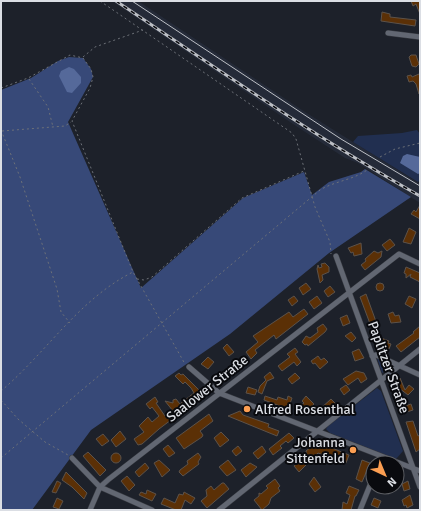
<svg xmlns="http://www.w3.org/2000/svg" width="421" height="511" font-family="Signika,sans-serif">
	<rect width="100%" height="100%" fill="#1d212a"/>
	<path fill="#242a38" d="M112,1H138L305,112L420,184V203L358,163L345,158L293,124Z"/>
	<path fill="#212f50" d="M417,130L420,134V180L418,182L353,142L358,136L402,133Z
		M377,358L393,365L392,367L382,373Z
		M377,388L381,391L403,451L396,459L330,433L326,429L328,426Z"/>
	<path fill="#374978" d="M69,57L83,58L91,69L93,77L68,122L141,288L243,198L304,172L312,195L329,182L361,172L365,169L411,197L329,253L230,334L91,430L32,510H1V90L31,78L58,61Z"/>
	<path fill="#55699a" d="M69,67L74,69L81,77V83L72,93L67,92L59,76L61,71Z
		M407,154L420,157V173L418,174L400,163L403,156Z"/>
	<path fill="#5b3006" stroke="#5c524a" d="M411,1H420V14L416,4L413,6Z
		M382,12L390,14V17L416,20L415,26L381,21Z
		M411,55H416L419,64L416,67L412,66L409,57Z
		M419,74L420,77L419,94L416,84L413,81L409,82L407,76L411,75L412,77Z
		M420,205V219L411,214L414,210L416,212Z
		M409,228L416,232L411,244L403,242Z
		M390,239L395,245L387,251L382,245Z
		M361,243L362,254L354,256L353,252L351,253L348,248Z
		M374,251L378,253L382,251L381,257L365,270L361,265L366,261L365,259Z
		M325,263L329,267V272L322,275L323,280L320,283L317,269L318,265L319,268L322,267L321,264Z
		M406,267L420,273V282L410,277L411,274L406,278V274L404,273Z
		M376 287a4 4 0 1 1 8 0a4 4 0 1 1-8 0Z
		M306,283L311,289L303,295L299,288Z
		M330,286L335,292L328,297L324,291Z
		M366,294L378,327L372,329L360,297Z
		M294,296L298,301L292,306L288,300Z
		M317,296L322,303L314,309L309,302Z
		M409,296L416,299L412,308L405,304Z
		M304,309L308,314L276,339L274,335L255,350L257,353L251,359L246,352L258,342L253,336L289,312L293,317Z
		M393,312L395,316L399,315L401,322L391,323L388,314Z
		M347,315L350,323L343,326L340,318Z
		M323,324L327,329L325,332L308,346L307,344L305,345L302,342L306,336L310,338L318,332L317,328Z
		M420,326V337L401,352L396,346L414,333L413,332Z
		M351,332L356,338L352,342L345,336Z
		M381,338L389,341L388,343L391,344L389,349L379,345Z
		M227,344L234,352L229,356L223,348Z
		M295,348L298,352L295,354L301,362L297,366L294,362L282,371L278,366L290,357L287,354Z
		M359,349L364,358L355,361L352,352Z
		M318,356L321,360L324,358L328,362L320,369L315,363L313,364L311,361Z
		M208,357L214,362L208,369L201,364Z
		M356,371L364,373L367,379L361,383L358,378L348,385L343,379Z
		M270,372L274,378L267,381L262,394L258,392L260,386L266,380L264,377Z
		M179,373L181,375L183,374L204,395L159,429L142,444L138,445L134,439L144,432L139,426L148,417L152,422L159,416L152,407L150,409L146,404L155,397L158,402L156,403L165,416L173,411L165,401L173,403V400L176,399L180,404L194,393L191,388L185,382L183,384L175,376Z
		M295,373L300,378L292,384L288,379Z
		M400,378L405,390L409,385L414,389L408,395L399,388L394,390L392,383Z
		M346,385L350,390L344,395L340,389Z
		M248,387L257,390L255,395L246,393Z
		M265,396L277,400L278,397L287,400L288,396L292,398L288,409L264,400Z
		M306,396L314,404L306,412L300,406L304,403L302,401Z
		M331,399L336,404L324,414L320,409Z
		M411,404L413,410L404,413L402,407Z
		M240,411L243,415L266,423L269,424L268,427L279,431L277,436L228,416Z
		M209,414L213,421L200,431L203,435L202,437L184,449L176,438Z
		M413,421L418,436L420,435V449L416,452L406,422Z
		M120,431L126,439L116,447L111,440Z
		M221,432L229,440L220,447L214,438Z
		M289,433L294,438L288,443L286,441L280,446L282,448L273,455L269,449Z
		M103,434L109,441L102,446L96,439Z
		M316,443L319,446L320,443L349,455L346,463L318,453L299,472L294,466L307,455L306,451Z
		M168,445L175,453L169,457L163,449Z
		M238,446L242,451L236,456L232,451Z
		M262,446L266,452L258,459L253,453Z
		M88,452L106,470L100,476L83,456Z
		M111 458a5 5 0 1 1 10 0a5 5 0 1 1-10 0Z
		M198,453L201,457L198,462L199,464L183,476L179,472L180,470L188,464L187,461Z
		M159,460L170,470L162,477L154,463Z
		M228,460L236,470L227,476L219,467Z
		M362,460L370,463L362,482L356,479Z
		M145,463L149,468L139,477L135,472Z
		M250,463L257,467L246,477L241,470Z
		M66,472L87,493L84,499L72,487L62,480Z
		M127,476L135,485L129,491L121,481Z
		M314,477L321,487L315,492L309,484Z
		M275,479L280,486L278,488L280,491L271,498L269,504L262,510L254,500L259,496V493L261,494L268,488L266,486Z
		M57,481L61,483L56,493L52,492Z
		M408,481L410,489L404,491L402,484Z
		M222,483H224L229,489L207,508L201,501L207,496L206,490L211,486L214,490Z
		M349,486L359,490L356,496H355L351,510H342L343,502L347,504L350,495L346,493Z
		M147,490L156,494L152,501L139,495L141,492L146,494Z
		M184,492L195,498L191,504L185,500L181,510H176L161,504L164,498L175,503L179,494L183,495Z
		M410,495L413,505L407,508L406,505L404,506L402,500Z
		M57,498L63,501L59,509L53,507Z
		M374,498L381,501L378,508L371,505Z"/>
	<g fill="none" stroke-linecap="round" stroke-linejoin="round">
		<g stroke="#3a3d44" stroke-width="6">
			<path id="street" d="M388,33L420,37
				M336,256L420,487
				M372,356L376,355L420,375
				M189,367L219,393L420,471
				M72,458L100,487L152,510
				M90,510L100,487L109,479L399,254L420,264
				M219,510L420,349
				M360,510L373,478"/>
		</g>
		<path stroke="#6d7178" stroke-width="1" stroke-dasharray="2 3" stroke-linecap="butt" d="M100,1L292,133L296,139L315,207L330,242L331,254
			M83,57L95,47L143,30
			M29,79L48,107L53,127
			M1,88L28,78L70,55L83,58L91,69L93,77L90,88L72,121L133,272L185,364
			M1,130L20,177L57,289L61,312L70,323
			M2,131L65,126L71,122
			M380,157L395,149L420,143
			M137,279L144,280L152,277L242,198L304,171
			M1,391C46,353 79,299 133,272
			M1,400L18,419L45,442L68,455
			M1,458L320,190C335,181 353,180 367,170"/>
		<use href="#street" stroke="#626772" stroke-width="5"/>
		<path stroke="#bcbfc5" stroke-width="1" d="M132,1L341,139L420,186"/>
		<g stroke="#bcbfc5" stroke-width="3">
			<path id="rail" d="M116,1C216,68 315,137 420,196"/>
		</g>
		<use href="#rail" stroke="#090a0e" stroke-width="1.5" stroke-dasharray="4.5" stroke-linecap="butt"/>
	</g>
	<g fill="#fb9e52" stroke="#090a0e" stroke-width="1.5">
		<circle cx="247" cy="409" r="4"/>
		<circle cx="353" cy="450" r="4"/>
	</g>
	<g text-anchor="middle" stroke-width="4" stroke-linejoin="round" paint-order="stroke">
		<g font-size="14" fill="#dbdee4" stroke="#090a0e">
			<text transform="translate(389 367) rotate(70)" y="5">Paplitzer Straße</text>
			<text transform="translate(207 388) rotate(-38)" y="5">Saalower Straße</text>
		</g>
		<g font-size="14" fill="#dbdee4" stroke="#090a0e" text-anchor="start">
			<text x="255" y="414">Alfred Rosenthal</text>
			<text x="345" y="447" text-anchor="end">Johanna<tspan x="345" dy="16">Sittenfeld</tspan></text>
		</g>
	</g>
	<rect width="421" height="511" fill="none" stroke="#dbdee4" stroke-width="4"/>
	<g transform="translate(385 475) rotate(136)"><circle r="19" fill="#090a0e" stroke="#5d5f64"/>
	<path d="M0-3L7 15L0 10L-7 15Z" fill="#fb9e52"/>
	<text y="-6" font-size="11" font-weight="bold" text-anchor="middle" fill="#dbdee4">N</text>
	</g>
</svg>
